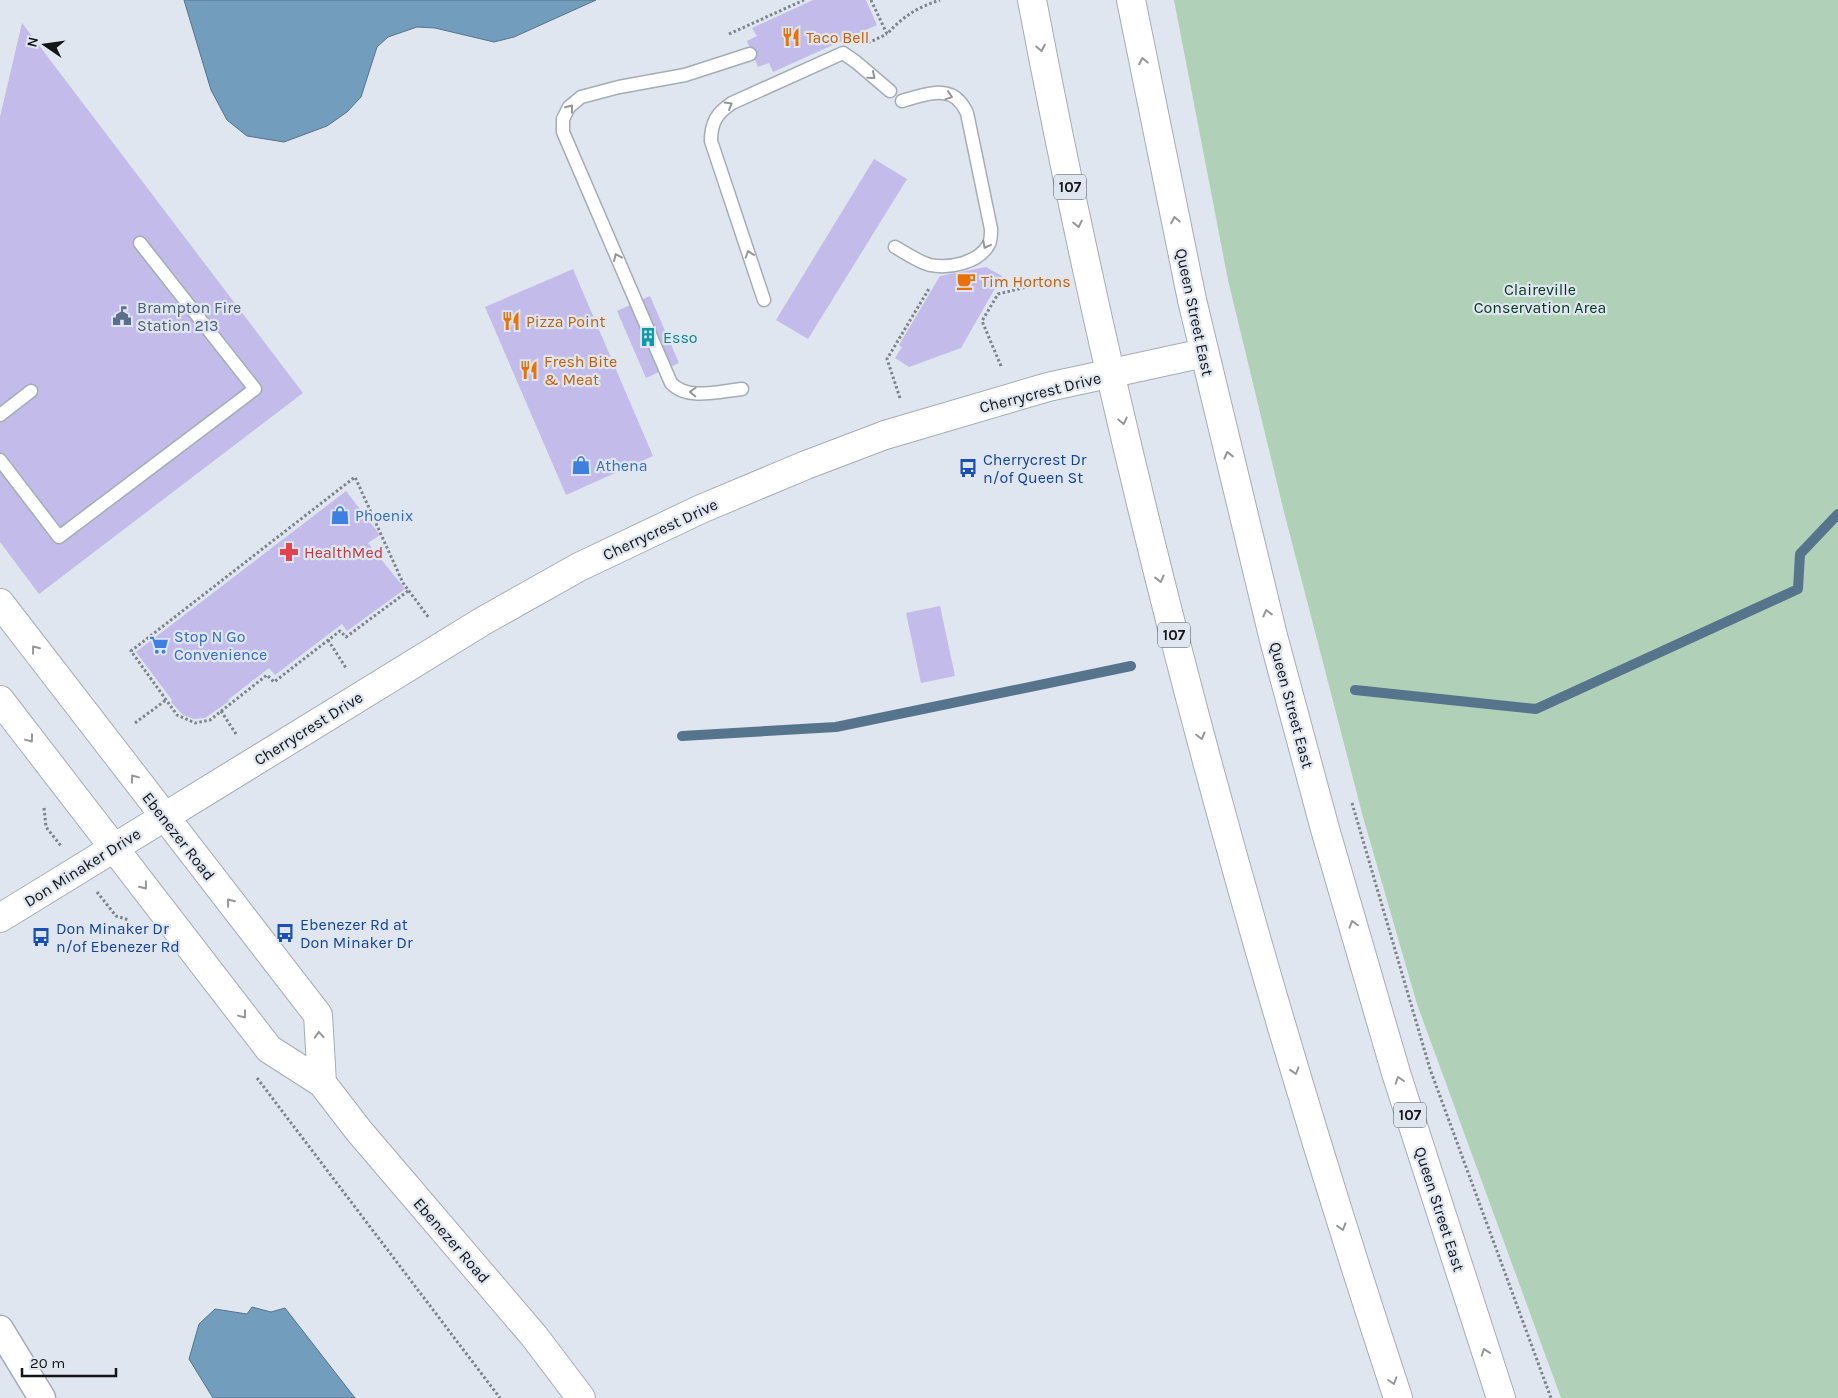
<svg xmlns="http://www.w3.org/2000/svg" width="1838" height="1398" font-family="Karla,sans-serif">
	<rect width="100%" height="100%" fill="#dfe6ef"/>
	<path fill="#b1d0b8" d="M1174,0H1838V1398H1561L1417,1004L1363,817L1284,512L1228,280Z"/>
	<path fill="#729dbc" stroke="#56748b" d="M184,0H596L514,37L494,42L435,28L417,27L388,37L377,47L361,97L347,112L327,126L284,142L247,136L227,120L211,90Z
		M252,1307L271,1312L285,1308L355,1398H213L189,1359L199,1324L215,1309L247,1314Z"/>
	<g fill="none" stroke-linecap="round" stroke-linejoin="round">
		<path stroke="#56748b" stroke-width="10" d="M1355,690L1536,709L1798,589L1800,554L1838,514
			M682,736L836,727L1131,666"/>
	</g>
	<path fill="#c3bbe9" d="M813,0H866L877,25L773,72L769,63L758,67L747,41L757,36L752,28Z
		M22,23L303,393L39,594L0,542V117Z
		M874,159L907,179L808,339L776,320Z
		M986,267L1002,276L961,348L909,367L895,358L902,347L899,345L940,276Z
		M573,269L653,456L566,495L485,307Z
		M650,296L679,363L646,378L617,311Z
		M346,491L380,535L368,543L405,589L347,631L342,624L275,675L269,668L229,699L228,702L205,718L194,719L183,715L171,702L172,700L136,652Z
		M940,606L955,676L921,683L906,613Z"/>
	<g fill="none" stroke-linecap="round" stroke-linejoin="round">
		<g stroke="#a5acb4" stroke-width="15">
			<path id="lane" d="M895,247C906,253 918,262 930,265C949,269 979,263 989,244C991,240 991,234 991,229L967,113C965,109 963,105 960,102C946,85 919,96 902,101
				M764,300L711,141C711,122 717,113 732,103L843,53L856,62L890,91
				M742,389C720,391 687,401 671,383L563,132V119L569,107L581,97L619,87L685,75L750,54
				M0,415L31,391
				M0,460L59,537L255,389L140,243"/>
		</g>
		<g stroke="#a5acb4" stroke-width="29">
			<path id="street" d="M0,1329L42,1398"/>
		</g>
		<g stroke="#a5acb4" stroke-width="30">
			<path id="secondary" d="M0,603L318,1015L322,1083
				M0,700L269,1049L322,1083L359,1131L534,1336L581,1398
				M0,918L483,621L579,567L701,509L806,465L885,435L1048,387L1204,353"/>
		</g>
		<g stroke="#a5acb4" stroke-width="30">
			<path id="primary" d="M1032,0C1122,474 1247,941 1398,1398
				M1131,0L1192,300L1273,636L1325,829L1396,1073L1501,1398"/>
		</g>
		<path stroke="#7e8389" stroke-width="3" stroke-dasharray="2.5 2.5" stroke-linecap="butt" d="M871,0L887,34C904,16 916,8 940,0
			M729,34L804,0
			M868,43L887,34
			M1001,366L982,321L998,294L1043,283
			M900,398L887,359L930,287
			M408,591L346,637L340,631L274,682L267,675L210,720L195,723L177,715L131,651L355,477L403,583L429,618
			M328,640L346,668
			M221,711L236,734
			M135,723L166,700
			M1352,803L1430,1069L1551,1398
			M44,808L46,827L61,846
			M97,892L116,916L129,920
			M257,1078L500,1398"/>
		<use href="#lane" stroke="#fff" stroke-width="12"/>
		<use href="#street" stroke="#fff" stroke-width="26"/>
		<use href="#secondary" stroke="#fff" stroke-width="28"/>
		<use href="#primary" stroke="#fff" stroke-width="28"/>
	</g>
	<defs><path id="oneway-chevron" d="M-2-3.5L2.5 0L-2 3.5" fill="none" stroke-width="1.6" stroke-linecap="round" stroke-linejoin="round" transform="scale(1.25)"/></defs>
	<g stroke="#959697">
		<use href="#oneway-chevron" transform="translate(1041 48) rotate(79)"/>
		<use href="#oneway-chevron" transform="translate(1143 61) rotate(-101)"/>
		<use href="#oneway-chevron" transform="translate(872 76) rotate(41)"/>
		<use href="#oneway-chevron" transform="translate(949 96) rotate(18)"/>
		<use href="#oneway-chevron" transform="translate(729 105) rotate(-31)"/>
		<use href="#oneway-chevron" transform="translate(570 108) rotate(-52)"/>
		<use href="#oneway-chevron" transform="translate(1175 220) rotate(-101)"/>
		<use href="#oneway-chevron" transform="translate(1078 224) rotate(78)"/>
		<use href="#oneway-chevron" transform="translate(986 245) rotate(118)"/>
		<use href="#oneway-chevron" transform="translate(749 254) rotate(-109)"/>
		<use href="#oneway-chevron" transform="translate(617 257) rotate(-113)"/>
		<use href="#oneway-chevron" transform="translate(693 392) rotate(-178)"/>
		<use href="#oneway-chevron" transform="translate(1123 421) rotate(77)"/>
		<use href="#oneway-chevron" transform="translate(1228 455) rotate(-104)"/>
		<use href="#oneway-chevron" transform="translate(1160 579) rotate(76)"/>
		<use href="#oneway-chevron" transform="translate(1267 613) rotate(-104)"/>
		<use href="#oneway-chevron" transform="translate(35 649) rotate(-128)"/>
		<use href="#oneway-chevron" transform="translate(1201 736) rotate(75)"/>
		<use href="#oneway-chevron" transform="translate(30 739) rotate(53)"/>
		<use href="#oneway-chevron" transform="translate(134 778) rotate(-127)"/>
		<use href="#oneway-chevron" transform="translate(144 886) rotate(52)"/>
		<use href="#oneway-chevron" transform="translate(230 902) rotate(-128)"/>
		<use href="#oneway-chevron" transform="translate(1353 924) rotate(-106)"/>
		<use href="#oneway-chevron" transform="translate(243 1015) rotate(53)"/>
		<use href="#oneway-chevron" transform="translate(319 1035) rotate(-94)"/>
		<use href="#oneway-chevron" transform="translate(1295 1071) rotate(73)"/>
		<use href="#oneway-chevron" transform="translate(1399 1080) rotate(-108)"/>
		<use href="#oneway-chevron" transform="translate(1342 1227) rotate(73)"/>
		<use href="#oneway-chevron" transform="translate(1485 1352) rotate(-109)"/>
		<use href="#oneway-chevron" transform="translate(1393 1381) rotate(72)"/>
	</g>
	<defs>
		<g id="restaurant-bare" transform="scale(1.5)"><path d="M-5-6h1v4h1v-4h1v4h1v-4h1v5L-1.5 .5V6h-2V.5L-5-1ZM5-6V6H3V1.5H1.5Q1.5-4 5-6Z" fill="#e8710a" stroke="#dfe6ef" stroke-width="2.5" paint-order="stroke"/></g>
		<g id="cafe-bare" transform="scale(1.5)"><path d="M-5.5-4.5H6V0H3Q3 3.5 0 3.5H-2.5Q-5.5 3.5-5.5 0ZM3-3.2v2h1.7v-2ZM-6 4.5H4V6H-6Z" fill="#e8710a" stroke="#dfe6ef" stroke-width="2.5" paint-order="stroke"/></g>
		<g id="civic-bare" transform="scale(1.5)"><path d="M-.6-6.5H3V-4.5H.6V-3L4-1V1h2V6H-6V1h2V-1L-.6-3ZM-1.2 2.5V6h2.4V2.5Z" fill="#5c6f8a" stroke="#dfe6ef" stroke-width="2.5" paint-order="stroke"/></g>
		<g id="building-bare" transform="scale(1.5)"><path d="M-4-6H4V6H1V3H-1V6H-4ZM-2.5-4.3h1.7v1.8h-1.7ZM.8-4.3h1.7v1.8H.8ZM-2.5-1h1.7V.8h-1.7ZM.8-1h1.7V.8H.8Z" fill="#0f9aa8" stroke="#dfe6ef" stroke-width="2.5" paint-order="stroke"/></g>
		<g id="shop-bare" transform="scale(1.5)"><path d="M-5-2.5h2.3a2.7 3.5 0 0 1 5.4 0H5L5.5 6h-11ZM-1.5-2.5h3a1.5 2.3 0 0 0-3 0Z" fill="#3f7fe0" stroke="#dfe6ef" stroke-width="2.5" paint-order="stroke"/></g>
		<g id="bus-bare" transform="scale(1.5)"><path d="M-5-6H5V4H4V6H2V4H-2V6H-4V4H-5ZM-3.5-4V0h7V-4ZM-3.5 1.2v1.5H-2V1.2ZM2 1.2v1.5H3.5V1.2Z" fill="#1a4fb4" stroke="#dfe6ef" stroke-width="2.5" paint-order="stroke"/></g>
		<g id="pharmacy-bare" transform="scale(1.5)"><path d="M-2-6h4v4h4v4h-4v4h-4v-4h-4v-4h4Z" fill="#e0444e" stroke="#dfe6ef" stroke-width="2.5" paint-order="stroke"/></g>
		<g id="supermarket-bare" transform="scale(1.5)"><path d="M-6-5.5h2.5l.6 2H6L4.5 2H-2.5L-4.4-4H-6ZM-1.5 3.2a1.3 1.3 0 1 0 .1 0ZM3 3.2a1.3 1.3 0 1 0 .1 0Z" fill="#3f7fe0" stroke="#dfe6ef" stroke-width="2.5" paint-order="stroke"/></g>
	</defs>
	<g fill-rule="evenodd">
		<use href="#restaurant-bare" x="791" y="37"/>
		<use href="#cafe-bare" x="966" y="281"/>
		<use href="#civic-bare" x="122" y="316"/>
		<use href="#restaurant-bare" x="511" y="321"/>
		<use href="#building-bare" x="648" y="337"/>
		<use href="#restaurant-bare" x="529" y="370"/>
		<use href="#shop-bare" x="581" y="465"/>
		<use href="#bus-bare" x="968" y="468"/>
		<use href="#shop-bare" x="340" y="515"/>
		<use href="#pharmacy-bare" x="289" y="552"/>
		<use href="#supermarket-bare" x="159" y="645"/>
		<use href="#bus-bare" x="285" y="933"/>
		<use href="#bus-bare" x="41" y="937"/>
	</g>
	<g text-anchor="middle" stroke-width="4.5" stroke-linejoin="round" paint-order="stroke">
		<g fill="#dfe6ef" stroke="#505458" stroke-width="1">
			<rect x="1054" y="174.5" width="32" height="25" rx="4"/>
			<rect x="1158" y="622.5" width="32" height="25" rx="4"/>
			<rect x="1394" y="1102.5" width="32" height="25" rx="4"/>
		</g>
		<g font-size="15" font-weight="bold" fill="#131518">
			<text x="1070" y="192">107</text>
			<text x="1174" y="640">107</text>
			<text x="1410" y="1120">107</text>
		</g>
		<g font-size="16" fill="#c56008" stroke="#dfe6ef" text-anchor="start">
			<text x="806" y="43">Taco Bell</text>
			<text x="981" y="287">Tim Hortons</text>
			<text x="526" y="327">Pizza Point</text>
			<text x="544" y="367">Fresh Bite<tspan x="544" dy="18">&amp; Meat</tspan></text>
		</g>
		<g font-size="16" fill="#013819" stroke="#dfe6ef">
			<text x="1540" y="295">Claireville<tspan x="1540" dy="18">Conservation Area</tspan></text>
		</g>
		<g font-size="16" fill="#4e5e75" stroke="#dfe6ef" text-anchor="start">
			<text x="137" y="313">Brampton Fire<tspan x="137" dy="18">Station 213</tspan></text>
		</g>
		<g font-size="16" fill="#131518" stroke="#dfe6ef">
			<text transform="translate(1195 312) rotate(78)" y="6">Queen Street East</text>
			<text transform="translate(1040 392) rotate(-14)" y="6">Cherrycrest Drive</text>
			<text transform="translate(660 529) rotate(-25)" y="6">Cherrycrest Drive</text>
			<text transform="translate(1292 705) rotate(75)" y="6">Queen Street East</text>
			<text transform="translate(308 728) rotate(-32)" y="6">Cherrycrest Drive</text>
			<text transform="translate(179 836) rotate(52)" y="6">Ebenezer Road</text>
			<text transform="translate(82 867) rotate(-32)" y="6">Don Minaker Drive</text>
			<text transform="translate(1440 1209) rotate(72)" y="6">Queen Street East</text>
			<text transform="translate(452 1240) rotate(49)" y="6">Ebenezer Road</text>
		</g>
		<g font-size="16" fill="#0d838f" stroke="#dfe6ef" text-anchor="start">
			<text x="663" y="343">Esso</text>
		</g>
		<g font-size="16" fill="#164399" stroke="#dfe6ef" text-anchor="start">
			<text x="983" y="465">Cherrycrest Dr<tspan x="983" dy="18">n/of Queen St</tspan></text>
			<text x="300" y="930">Ebenezer Rd at<tspan x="300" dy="18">Don Minaker Dr</tspan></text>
			<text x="56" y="934">Don Minaker Dr<tspan x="56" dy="18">n/of Ebenezer Rd</tspan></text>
		</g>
		<g font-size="16" fill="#366cbe" stroke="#dfe6ef" text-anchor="start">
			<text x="596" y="471">Athena</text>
			<text x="355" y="521">Phoenix</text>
			<text x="174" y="642">Stop N Go<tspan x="174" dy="18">Convenience</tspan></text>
		</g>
		<g font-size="16" fill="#be3a42" stroke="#dfe6ef" text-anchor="start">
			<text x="304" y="558">HealthMed</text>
		</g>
	</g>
	<g transform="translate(45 45) rotate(283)" stroke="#dfe6ef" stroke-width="4" paint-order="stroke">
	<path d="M0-4L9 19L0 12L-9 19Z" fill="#131518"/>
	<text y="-8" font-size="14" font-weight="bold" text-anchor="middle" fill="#131518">N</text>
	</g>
	<path d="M22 1368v8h94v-8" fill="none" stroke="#131518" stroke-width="2.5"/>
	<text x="30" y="1368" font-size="15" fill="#131518" stroke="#dfe6ef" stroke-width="4" paint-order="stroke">20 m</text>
</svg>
